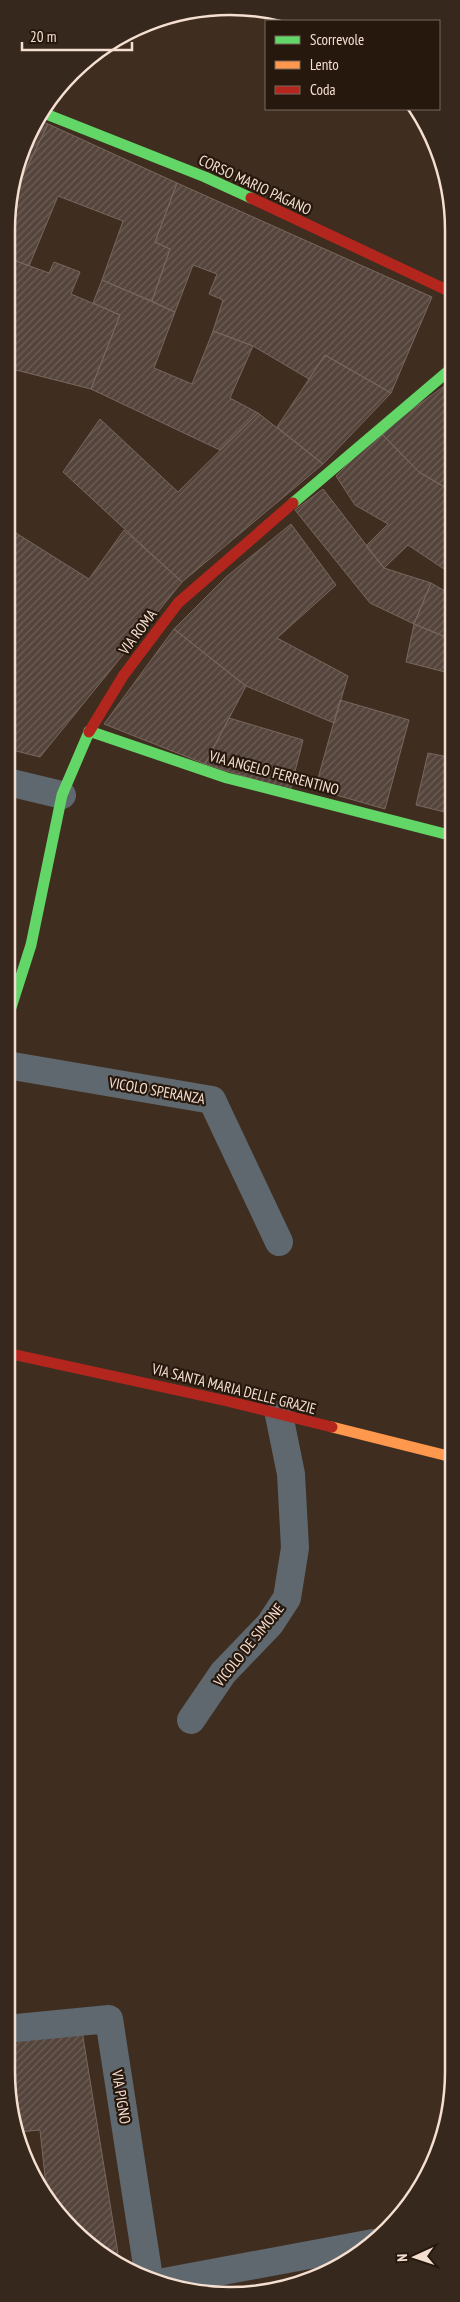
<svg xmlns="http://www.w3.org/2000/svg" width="460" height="2302" font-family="'PT Sans Narrow',sans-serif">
	<defs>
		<pattern id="building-hatch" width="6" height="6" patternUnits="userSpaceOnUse" patternTransform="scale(1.25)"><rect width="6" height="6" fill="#54443c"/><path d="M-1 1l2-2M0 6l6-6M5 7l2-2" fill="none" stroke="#6d5f57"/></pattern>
	</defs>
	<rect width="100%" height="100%" fill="#3f2d20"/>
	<path fill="url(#building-hatch)" stroke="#79675f" d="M36,120L48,124L15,192L12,190Z
		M48,124L177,183L155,242L170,249L152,301L102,280L123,221L58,196L29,266L8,258V216L15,192Z
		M177,183L432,297L391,393L325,355L309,379L253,346L213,331L223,300L209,294L217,274L193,265L175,312L152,301L170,249L155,242Z
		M8,258L49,273L54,262L80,272L71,294L120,315L91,389L8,368Z
		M102,280L175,312L154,368L192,384L213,331L253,346L230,398L258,413L220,450L91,389L120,315L93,303Z
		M325,355L391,393L323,464L277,427Z
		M8,368L11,369L8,383Z
		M453,380V492L419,472L380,432Z
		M258,413L323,464L182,582L63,472L100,419L178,492Z
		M380,432L419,472L453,492V522L445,538L453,542V640L414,624L431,583L445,591L453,575L408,545L384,568L366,546L388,524L355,505L336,476Z
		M323,489L384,568L431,583L414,624L370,603L295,510Z
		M291,524L336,585L277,638L348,676L334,723L246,686L174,629L226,577Z
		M8,528L89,579L124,530L182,582L40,757L8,749Z
		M414,624L453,640V674L406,662Z
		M174,629L246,686L205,764L104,724Z
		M340,700L409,720L385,809L315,789Z
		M229,718L303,740L290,791L205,764Z
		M428,753L453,758V814L416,805Z
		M82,2031L118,2253L106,2255L72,2230L43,2187L46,2186L40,2130L18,2132L6,2072V2040Z"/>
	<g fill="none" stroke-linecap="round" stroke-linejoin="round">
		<path stroke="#5e686e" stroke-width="28" d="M8,782L62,795
			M7,1065L212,1100L279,1242
			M191,1720L223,1673L270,1624L287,1598L295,1548L291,1474L279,1415
			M6,2029L109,2019L149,2278
			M164,2282L373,2243"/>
		<path stroke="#63d668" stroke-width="11" d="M41,112L205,177L251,198
			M293,503L453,367
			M89,731L227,778L453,836
			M7,1020L31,945L62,795L89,732"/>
		<path stroke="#ff974d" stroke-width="11" d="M332,1427L452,1457"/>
		<path stroke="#b3261e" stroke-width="11" d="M251,198L453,293
			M89,732L123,676L178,603L293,503
			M7,1353L227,1401L332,1427"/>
	</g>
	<g text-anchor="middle" stroke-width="4.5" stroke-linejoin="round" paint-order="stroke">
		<g font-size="15" fill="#f5dfd1" stroke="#27180e">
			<text transform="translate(255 185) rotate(25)" y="5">CORSO MARIO PAGANO</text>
			<text transform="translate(138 632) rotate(-53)" y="5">VIA ROMA</text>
			<text transform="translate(274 773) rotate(15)" y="5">VIA ANGELO FERRENTINO</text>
			<text transform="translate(157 1091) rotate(10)" y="5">VICOLO SPERANZA</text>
			<text transform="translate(234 1389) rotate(14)" y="5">VIA SANTA MARIA DELLE GRAZIE</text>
			<text transform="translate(249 1645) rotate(-51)" y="5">VICOLO DE SIMONE</text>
			<text transform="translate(121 2097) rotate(81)" y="5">VIA PIGNO</text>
		</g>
	</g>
	<path d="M0 0H460V2302H0ZM230 15H230A215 215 0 0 1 445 230V2072A215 215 0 0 1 230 2287H230A215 215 0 0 1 15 2072V230A215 215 0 0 1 230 15Z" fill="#37281e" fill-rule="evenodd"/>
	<path fill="none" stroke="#f5dfd1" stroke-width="2.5" d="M230 15H230A215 215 0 0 1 445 230V2072A215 215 0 0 1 230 2287H230A215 215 0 0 1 15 2072V230A215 215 0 0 1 230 15Z"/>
	<rect x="265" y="20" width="175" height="90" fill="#27180e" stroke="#79685c"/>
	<rect x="275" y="36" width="25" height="8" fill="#63d668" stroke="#79685c"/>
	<text x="310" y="45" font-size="15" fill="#f5dfd1">Scorrevole</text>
	<rect x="275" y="61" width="25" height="8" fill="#ff974d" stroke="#79685c"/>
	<text x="310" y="70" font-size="15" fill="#f5dfd1">Lento</text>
	<rect x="275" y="86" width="25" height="8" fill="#b3261e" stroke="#79685c"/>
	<text x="310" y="95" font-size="15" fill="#f5dfd1">Coda</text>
	<g transform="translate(415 2257) rotate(267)" stroke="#27180e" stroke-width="4" paint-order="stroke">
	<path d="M0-4L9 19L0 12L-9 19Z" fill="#f5dfd1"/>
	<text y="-8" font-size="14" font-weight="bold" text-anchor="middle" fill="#f5dfd1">N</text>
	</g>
	<path d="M22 42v8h110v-8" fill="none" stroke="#f5dfd1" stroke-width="2.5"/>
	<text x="30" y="42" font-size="15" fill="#f5dfd1" stroke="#27180e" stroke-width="4" paint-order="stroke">20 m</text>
</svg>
